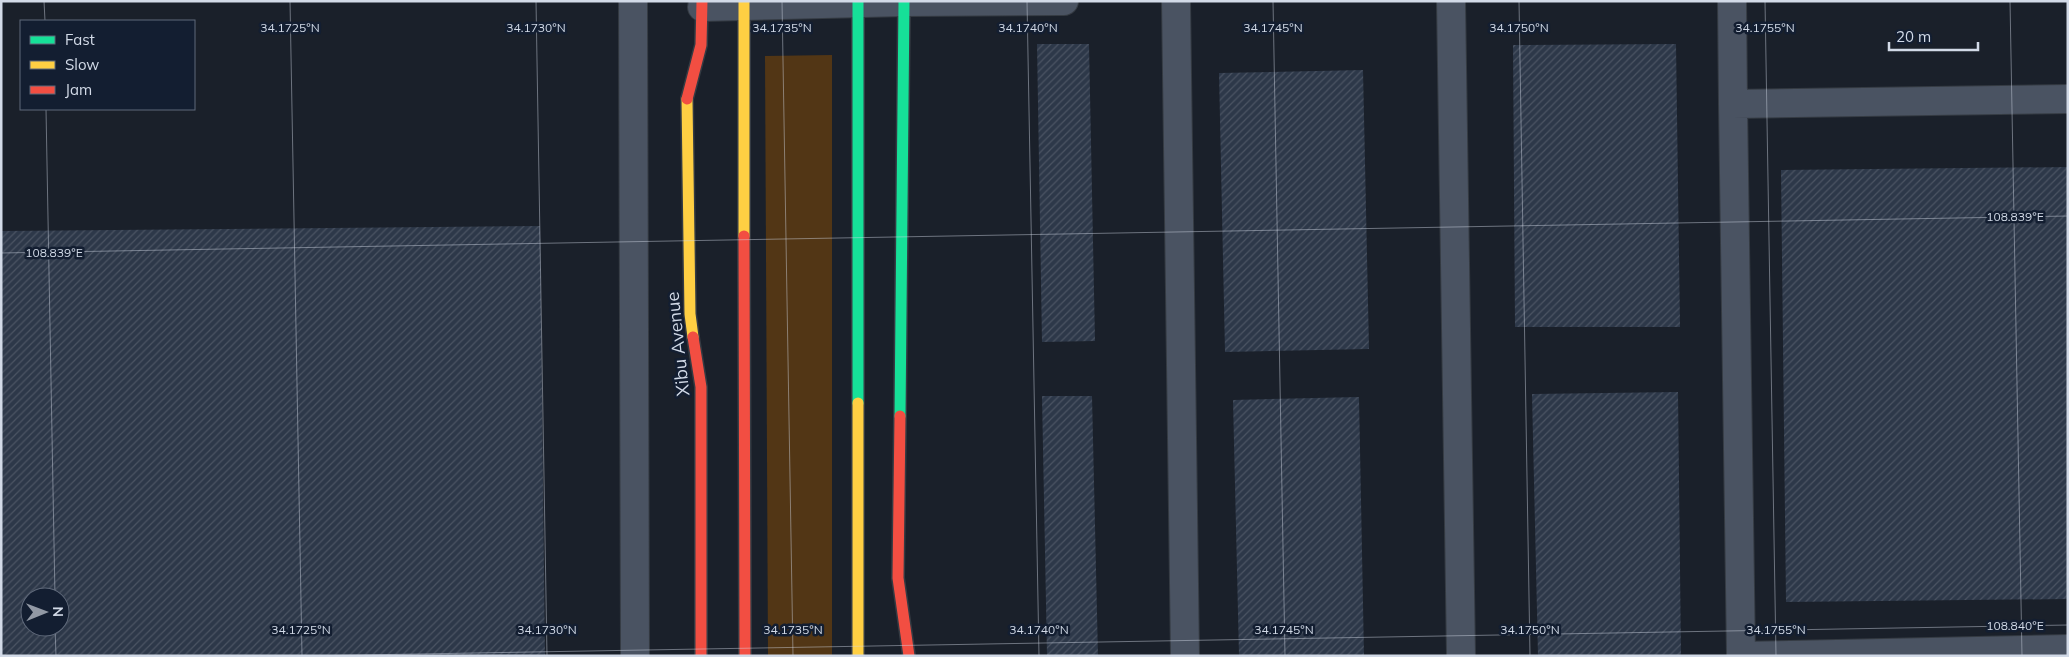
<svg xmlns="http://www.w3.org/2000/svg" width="2069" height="657" font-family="Mulish,sans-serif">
	<defs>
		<pattern id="building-hatch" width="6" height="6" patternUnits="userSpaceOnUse" patternTransform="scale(1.25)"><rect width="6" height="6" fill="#2d3849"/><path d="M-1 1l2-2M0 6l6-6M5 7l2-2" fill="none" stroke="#4b5463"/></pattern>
	</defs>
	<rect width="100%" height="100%" fill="#1a202a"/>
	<path fill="#523615" d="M832,55V656H768L765,56Z"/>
	<path fill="url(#building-hatch)" fill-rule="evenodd" d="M1037,44H1089L1095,341L1042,342Z
		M1676,44L1680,327H1515L1513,45Z
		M1363,70L1369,349L1225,352L1219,73Z
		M2068,167V599L1786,602L1781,170Z
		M540,226L545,656H1V231ZM30,597H60V627H30Z
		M1678,392L1681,656H1538L1532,394Z
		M1042,396H1092L1098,656H1047Z
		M1359,397L1364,656H1239L1233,400Z"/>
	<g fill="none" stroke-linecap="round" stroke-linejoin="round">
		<g stroke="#353b43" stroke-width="30">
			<path id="street" d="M633,1L635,656
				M1176,1L1185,656
				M1451,1L1461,656
				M1732,1L1733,104L2068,99
				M702,7L904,2L1064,1
				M1733,104L1741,656
				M1741,656L2068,649"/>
		</g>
		<g stroke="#353b43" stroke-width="14">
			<path id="fast" d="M858,1V403
				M900,416L904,1"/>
		</g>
		<g stroke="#353b43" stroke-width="14">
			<path id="slow" d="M744,1V236
				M687,99L690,314L693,337
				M858,403V656"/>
		</g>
		<g stroke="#353b43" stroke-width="14">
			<path id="jam" d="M687,99L701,45L702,1
				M744,236L745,656
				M693,337L701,387V656
				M900,416L898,578L909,656"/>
		</g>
		<use href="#street" stroke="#4a5362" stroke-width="28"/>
		<use href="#fast" stroke="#16e098" stroke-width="11"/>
		<use href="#slow" stroke="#ffcf43" stroke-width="11"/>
		<use href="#jam" stroke="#f24e42" stroke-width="11"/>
	</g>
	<path fill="none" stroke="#d2dae7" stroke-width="1" stroke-opacity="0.45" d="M44,1L45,21M290,1L302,656M536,1L547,656M782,1L793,656M1027,1L1039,656M1273,1L1285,656M1519,1L1530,656M1765,1L1776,656M2010,1L2022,656M46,109L55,597M1,253L2068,216M55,627L56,656M304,656L2068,625"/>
	<g text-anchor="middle" stroke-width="5" stroke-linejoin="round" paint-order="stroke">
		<g font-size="18" fill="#d2dae7" stroke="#131e31">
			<text transform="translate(678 344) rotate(-96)" y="6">Xibu Avenue</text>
		</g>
	</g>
	<g font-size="12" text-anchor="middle" fill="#d2dae7" stroke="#131e31" stroke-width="5" stroke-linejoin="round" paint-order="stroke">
		<text x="290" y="32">34.1725°N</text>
		<text x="536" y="32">34.1730°N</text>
		<text x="782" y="32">34.1735°N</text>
		<text x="1028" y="32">34.1740°N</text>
		<text x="1273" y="32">34.1745°N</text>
		<text x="1519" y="32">34.1750°N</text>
		<text x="1765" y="32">34.1755°N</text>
		<text x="2015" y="221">108.839°E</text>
		<text x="54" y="257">108.839°E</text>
		<text x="2015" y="630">108.840°E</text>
		<text x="301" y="634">34.1725°N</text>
		<text x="547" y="634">34.1730°N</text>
		<text x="793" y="634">34.1735°N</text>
		<text x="1039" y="634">34.1740°N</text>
		<text x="1284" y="634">34.1745°N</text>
		<text x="1530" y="634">34.1750°N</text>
		<text x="1776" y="634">34.1755°N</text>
	</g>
	<rect width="2069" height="657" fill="none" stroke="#d2dae7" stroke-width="5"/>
	<rect x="20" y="20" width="175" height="90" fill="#131e31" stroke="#5f697a"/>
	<rect x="30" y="36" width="25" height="8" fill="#16e098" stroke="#5f697a"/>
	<text x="65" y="45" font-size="15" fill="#d2dae7">Fast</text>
	<rect x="30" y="61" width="25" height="8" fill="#ffcf43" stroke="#5f697a"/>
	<text x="65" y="70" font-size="15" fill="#d2dae7">Slow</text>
	<rect x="30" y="86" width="25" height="8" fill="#f24e42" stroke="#5f697a"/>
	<text x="65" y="95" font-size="15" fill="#d2dae7">Jam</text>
	<g transform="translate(45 612) rotate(89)"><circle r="24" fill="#131e31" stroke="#5f697a"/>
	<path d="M0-4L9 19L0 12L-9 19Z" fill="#9299a5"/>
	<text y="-8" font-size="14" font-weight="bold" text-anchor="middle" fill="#d2dae7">N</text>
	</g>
	<path d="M1889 42v8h89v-8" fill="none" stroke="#d2dae7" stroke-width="2.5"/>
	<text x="1896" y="42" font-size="15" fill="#d2dae7" stroke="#131e31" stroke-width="4" paint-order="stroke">20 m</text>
</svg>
